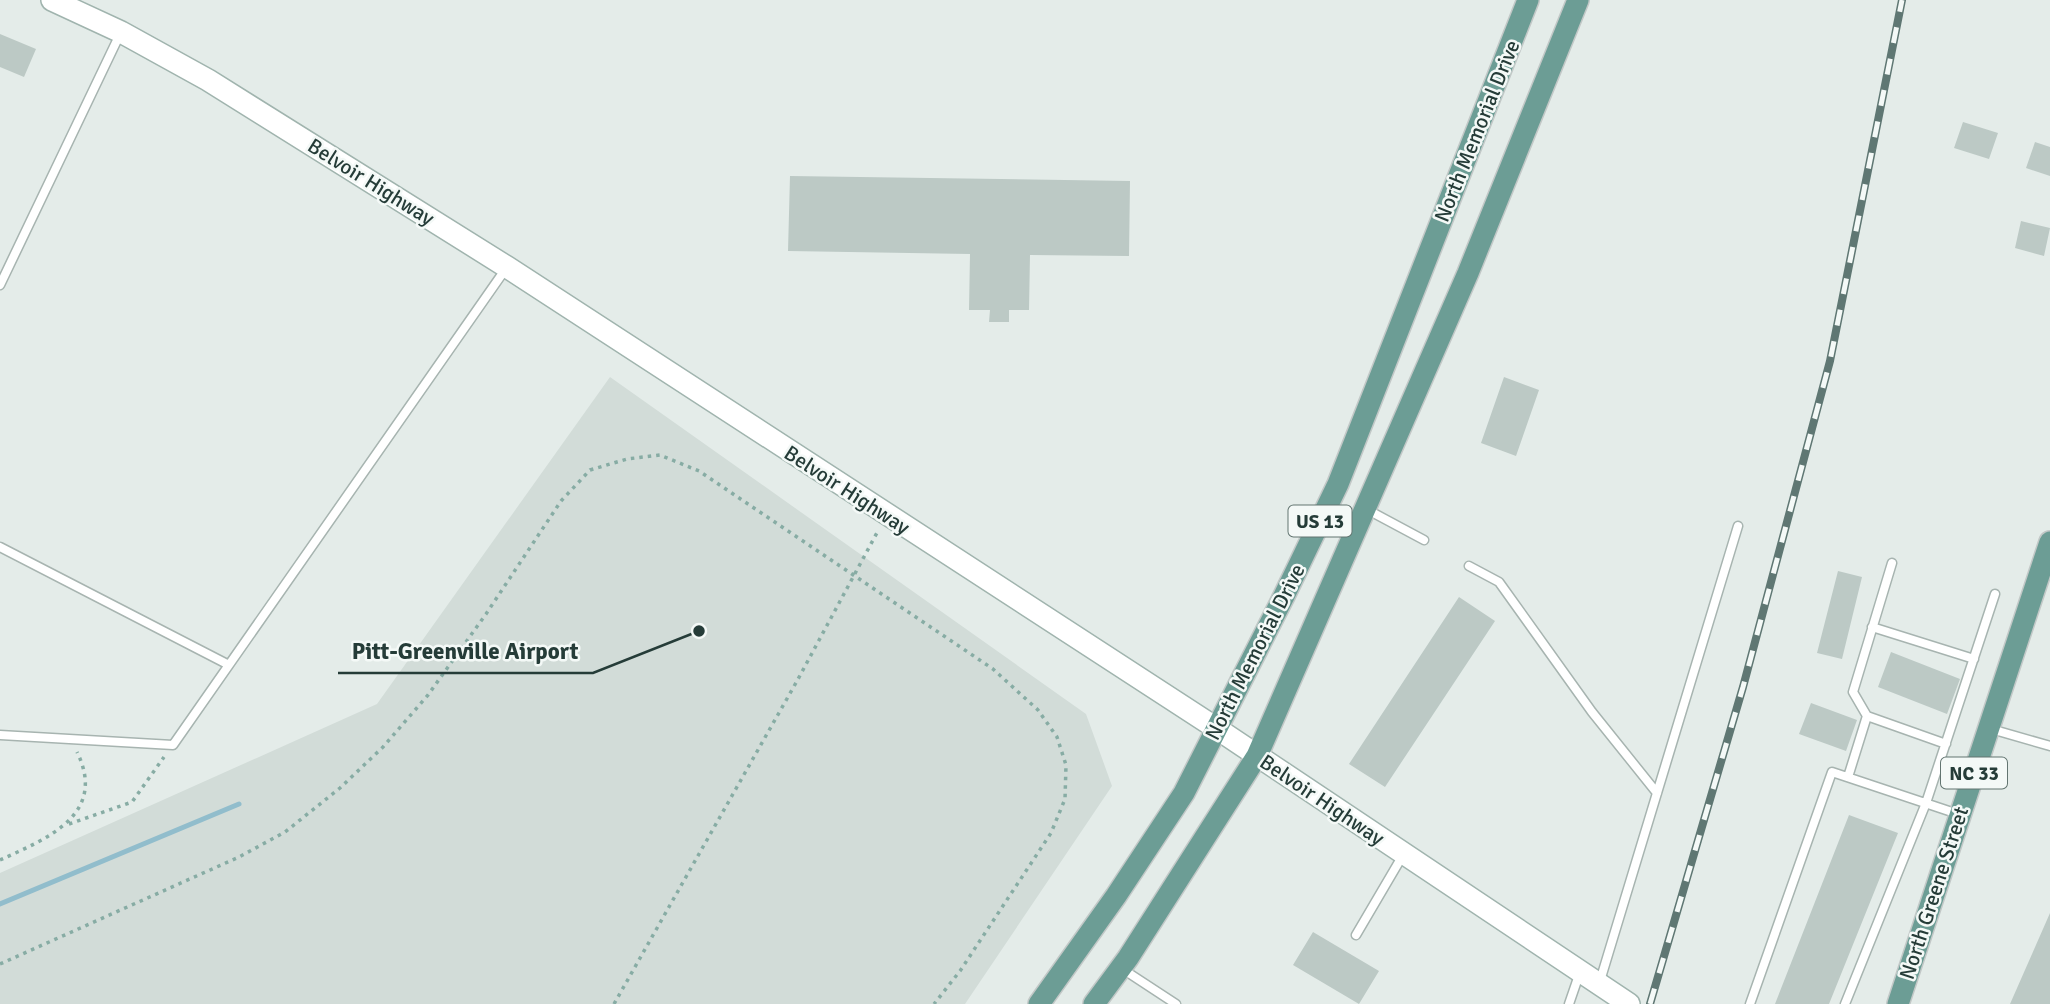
<svg xmlns="http://www.w3.org/2000/svg" width="2050" height="1004" font-family="Signika,sans-serif">
	<rect width="100%" height="100%" fill="#e4ece9"/>
	<path fill="#d2dcd8" d="M610,377L1086,714L1112,786L965,1004H0V873L377,704Z"/>
	<g fill="none" stroke-linecap="round" stroke-linejoin="round">
		<path stroke="#91bdcc" stroke-width="5" d="M0,904L239,804"/>
	</g>
	<path fill="#bcc9c5" d="M0,34L36,49L24,77L0,67Z
		M1963,122L1998,133L1989,159L1954,148Z
		M2035,142L2050,147V176L2026,168Z
		M790,176L1130,181L1129,256L1030,255L1029,310H1009V322H989L990,310H969L970,254L788,251Z
		M2021,221L2050,228L2044,256L2015,248Z
		M1504,377L1539,390L1516,456L1481,443Z
		M1838,571L1862,577L1842,659L1817,653Z
		M1459,597L1495,621L1385,787L1349,764Z
		M1891,652L1960,679L1947,714L1878,687Z
		M1811,703L1857,720L1846,751L1799,734Z
		M1849,815L1898,833L1829,1004H1775Z
		M2050,913V1004H2010Z
		M1313,932L1379,971L1359,1004L1293,965Z"/>
	<g fill="none" stroke-linecap="round" stroke-linejoin="round">
		<g stroke="#a7b4b0" stroke-width="11">
			<path id="lane" d="M0,285L121,32
				M1366,509L1424,540
				M0,547L229,665
				M1892,563L1853,692L1867,716L1946,744
				M1469,566L1499,582L1592,712L1657,793
				M1872,627L1974,659
				M1991,729L2050,746
				M0,735L173,745L507,267
				M1848,777L1867,716
				M1356,935L1403,855
				M1121,968L1176,1004
				M1600,981L1738,526
				M1569,1004L1580,972
				M1750,1004L1832,772L1958,814
				M1845,1004L1926,803L1995,594"/>
		</g>
		<g stroke="#a0b4ae" stroke-width="24">
			<path id="secondary" d="M52,0L121,32L208,80L507,267L1216,728L1629,1004"/>
		</g>
		<g stroke="#c2c8c7" stroke-width="24">
			<path id="primary" d="M1039,1004L1116,896L1184,793L1284,596L1338,484L1528,0
				M1094,1004L1128,958L1257,756L1468,273L1578,0
				M1898,1004L2050,542"/>
		</g>
		<path stroke="#87aca4" stroke-width="3.5" stroke-dasharray="3.5 5" stroke-linecap="butt" d="M69,824L132,802L164,757
			M0,860C46,839 108,815 77,752
			M0,964L239,857L285,832L340,788L383,747L428,695L486,614L561,501L590,470L627,459L660,455L699,471L993,669L1038,710L1057,737L1066,765L1065,799L1051,833L960,971L934,1004
			M614,1004L797,681L879,529"/>
		<use href="#lane" stroke="#fff" stroke-width="8"/>
		<use href="#secondary" stroke="#fff" stroke-width="21"/>
		<use href="#primary" stroke="#6c9d95" stroke-width="21"/>
		<g stroke="#5f7773" stroke-width="8">
			<path id="rail" d="M1650,1004L1743,687L1830,361L1902,0"/>
		</g>
		<use href="#rail" stroke="#f4f9f7" stroke-width="5" stroke-dasharray="16" stroke-linecap="butt"/>
	</g>
	<g text-anchor="middle" stroke-width="5" stroke-linejoin="round" paint-order="stroke">
		<g fill="#f4f9f7" stroke="#637571" stroke-width="2">
			<rect x="1288.5" y="505.5" width="63" height="31" rx="5"/>
			<rect x="1941" y="757.5" width="66" height="31" rx="5"/>
		</g>
		<g font-size="19" font-weight="bold" fill="#253c38">
			<text x="1320" y="528">US 13</text>
			<text x="1974" y="780">NC 33</text>
		</g>
		<g font-size="21" fill="#253c38" stroke="#f4f9f7">
			<text transform="translate(1477 131) rotate(-68)" y="7">North Memorial Drive</text>
			<text transform="translate(371 182) rotate(32)" y="7">Belvoir Highway</text>
			<text transform="translate(847 490) rotate(33)" y="7">Belvoir Highway</text>
			<text transform="translate(1255 652) rotate(-63)" y="7">North Memorial Drive</text>
			<text transform="translate(1322 800) rotate(34)" y="7">Belvoir Highway</text>
			<text transform="translate(1934 893) rotate(-72)" y="7">North Greene Street</text>
		</g>
	</g>
	<path fill="none" stroke="#253c38" stroke-width="2.5" d="M699 631L593 673H338"/>
	<circle fill="#253c38" stroke="#f4f9f7" stroke-width="2.5" cx="699" cy="631" r="7"/>
	<g font-size="23" text-anchor="middle" font-weight="bold" fill="#253c38" stroke="#f4f9f7" stroke-width="5" stroke-linejoin="round" paint-order="stroke">
		<text x="465" y="659">Pitt-Greenville Airport</text>
	</g>
</svg>
